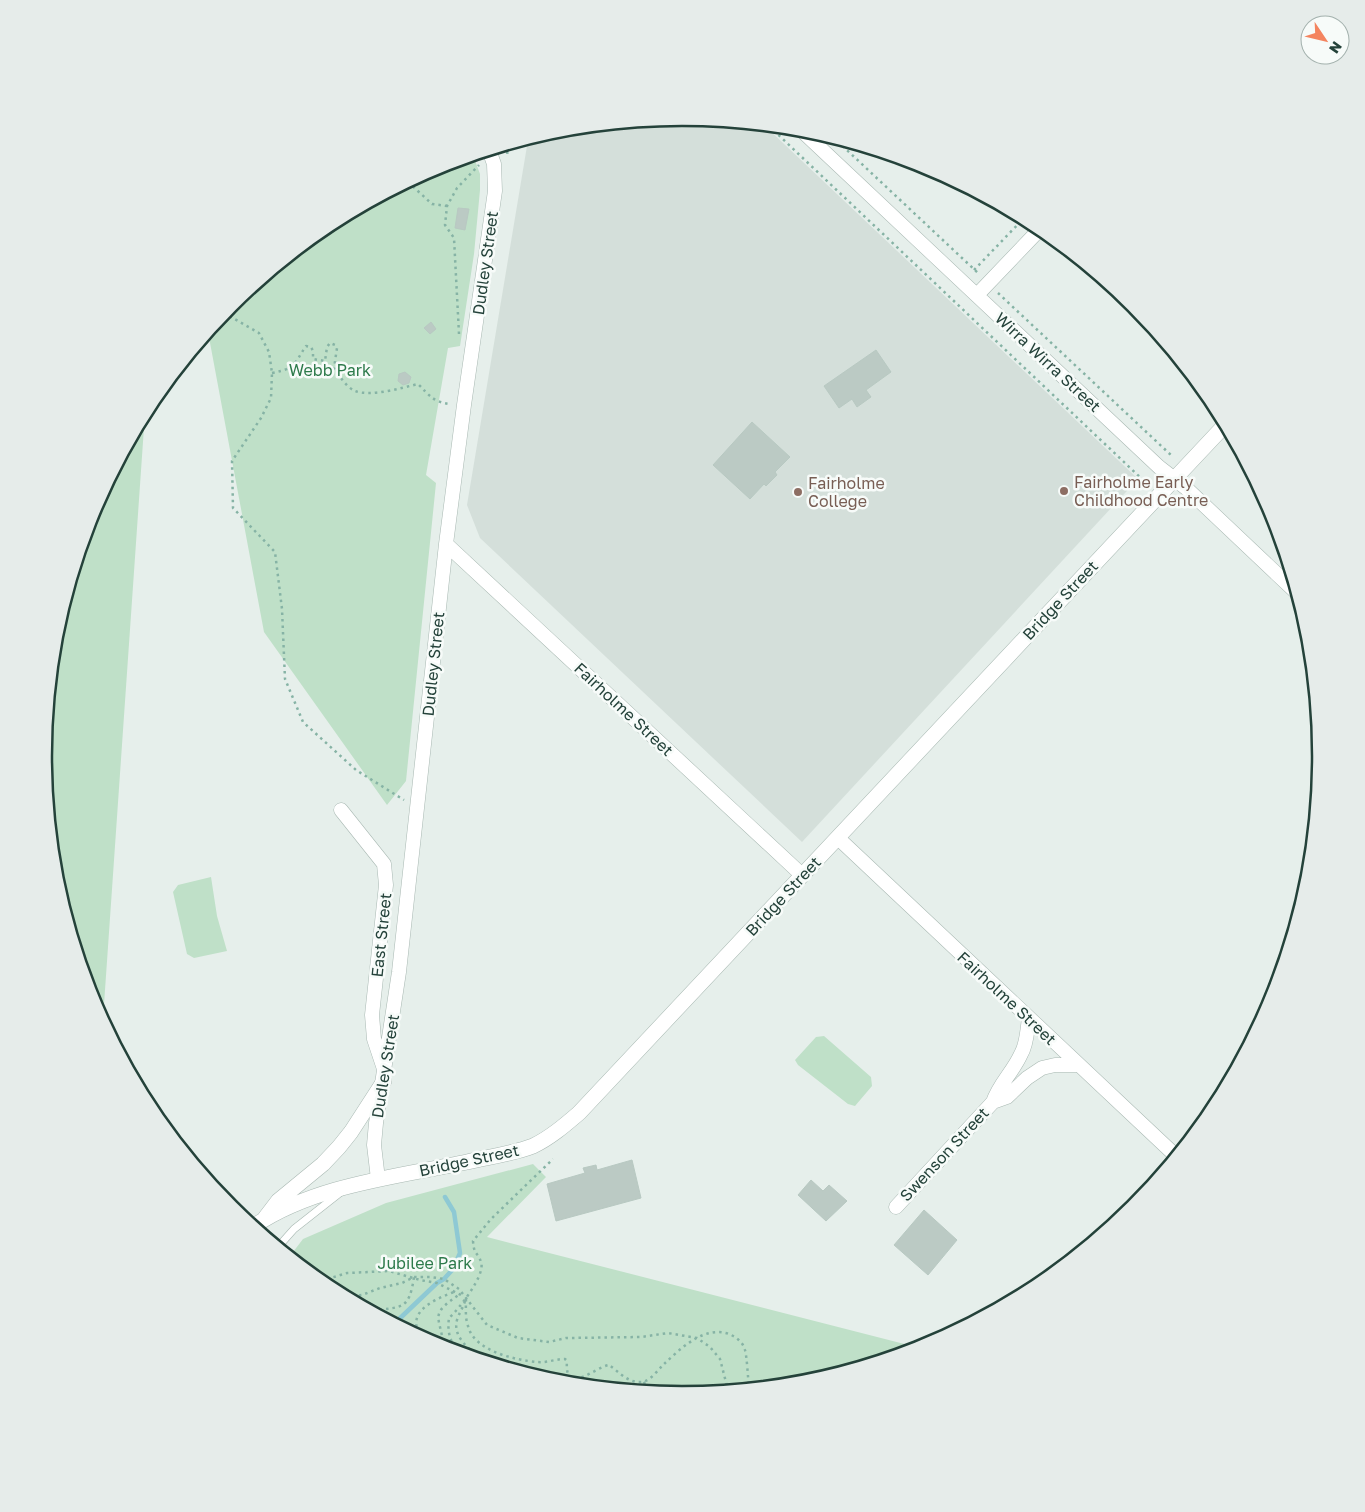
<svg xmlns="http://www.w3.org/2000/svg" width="1365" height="1512" font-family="'Golos Text',sans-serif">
	<rect width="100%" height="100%" fill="#e6efeb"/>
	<path fill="#d4dfda" d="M683,117L764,125L1138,479L802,842L480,538L467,505L527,146L537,136L558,129Z"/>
	<path fill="#bfe0c8" d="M473,155L480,174V190L474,254L460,346L448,348L426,475L436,483L406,781L387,805L264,632L208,332L226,314L227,310L231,304L328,225L438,166Z
		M145,413L103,1019L92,1000L56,880L44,756L56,631L92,511Z
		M211,877L217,916L227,951L194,958L187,954L173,892L178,885Z
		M824,1036L871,1077L872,1086L855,1106L848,1104L798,1065L795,1060L816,1037Z
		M533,1164L546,1177L487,1237L920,1348L807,1383L682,1395L558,1382L438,1346L327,1287L290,1256L303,1239L386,1203Z"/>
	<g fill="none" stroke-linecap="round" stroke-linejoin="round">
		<path stroke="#8ec9d4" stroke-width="4.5" d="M395,1323L437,1283L444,1279L453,1269L460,1253L454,1212L445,1197"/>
	</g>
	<path fill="#bbcac4" stroke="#b8c9c2" d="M458,208L469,209L465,230L455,228Z
		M431,322L436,329L430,334L424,328Z
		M876,350L891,372L866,390L871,397L857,407L852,399L839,408L824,386Z
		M405,372L411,377L409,383L403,385L398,381L399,374Z
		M752,422L790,457L775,472L777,475L766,486L764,484L750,499L713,465Z
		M632,1160L641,1198L556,1221L547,1184L585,1173L583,1168L596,1165L597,1170Z
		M811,1180L823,1191L829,1185L847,1201L826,1221L798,1195Z
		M924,1210L957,1240L928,1275L894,1245Z"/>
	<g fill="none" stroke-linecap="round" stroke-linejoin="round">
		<g stroke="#a8b8b2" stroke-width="8">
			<path id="service" d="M278,1247L294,1229L341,1192"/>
		</g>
		<g stroke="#a8b8b2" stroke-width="15">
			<path id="minor" d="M800,129L1159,467L1186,488L1298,594
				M977,295L1041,228
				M446,544L802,875
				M341,810L384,864L386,885L372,1015L374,1039L384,1069
				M838,838L1176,1156
				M993,1102L1007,1097L1027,1078L1042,1068L1055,1065H1077
				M378,1179L374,1145L376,1123L399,972L446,544L464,405L495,191L494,164L489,150
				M896,1207L993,1102C999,1084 1013,1072 1021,1054C1027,1044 1027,1031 1029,1019"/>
		</g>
		<g stroke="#a8b8b2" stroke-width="16">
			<path id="tertiary" d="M265,1218L278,1201L323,1164L339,1147L351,1132L384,1081
				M254,1226C315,1185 396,1177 467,1162C488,1157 512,1154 533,1146C550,1138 565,1125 579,1113L1226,424"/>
		</g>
		<path stroke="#86b3a5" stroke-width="2.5" stroke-dasharray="2.5 4" stroke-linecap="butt" d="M769,126L1144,481
			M833,137L978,273
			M506,145L508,157
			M408,182L432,204L447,206
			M974,270L1024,218
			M998,293L1172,456
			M224,313L259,333L269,352L272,373L271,398L261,418L232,461L233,508L275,552L282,609L285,679L303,722L356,770L404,800
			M459,334L454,238L445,225L447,206L457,188L479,165
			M272,373C297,368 293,365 306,346L311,347L313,351V359L325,361L327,347L330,343L335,345L337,348L334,368C339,375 346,387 355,391C371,397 401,388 418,384C429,395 433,402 450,404
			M321,1281L347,1273L389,1271L420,1280L437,1283L463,1296
			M346,1297L362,1295L380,1288L402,1283L414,1277H431L444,1279L459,1289L487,1325L518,1338L549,1342L566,1338L641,1337L668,1333L697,1338L710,1347L720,1359L728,1390
			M466,1299C466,1308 465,1318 468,1326C474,1351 515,1360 537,1362C547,1363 555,1359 565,1359L567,1361C564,1397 595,1367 609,1365C618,1371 627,1382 639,1382C649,1383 656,1372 663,1365C680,1349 704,1325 729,1334C736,1337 743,1342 745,1350C747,1357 748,1379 749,1388
			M465,1301C463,1308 459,1313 457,1320C452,1338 472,1352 485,1360
			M373,1311C402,1306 409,1311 414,1277
			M423,1338C421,1335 418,1331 417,1328C411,1308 441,1297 454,1292
			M444,1348C440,1314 428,1316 460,1294
			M459,1352C450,1343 447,1331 449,1318C458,1310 486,1275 481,1262C478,1252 474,1256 473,1241L491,1219L553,1159
			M570,1384L580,1379
			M632,1390L646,1382"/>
		<use href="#service" stroke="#fff" stroke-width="7"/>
		<use href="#minor" stroke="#fff" stroke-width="14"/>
		<use href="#tertiary" stroke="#fff" stroke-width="15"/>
	</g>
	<g fill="#8d6e63" stroke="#f7fbf9" stroke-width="2">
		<circle cx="1064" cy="491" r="5"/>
		<circle cx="798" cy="492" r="5"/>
	</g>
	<g text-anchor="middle" stroke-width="5" stroke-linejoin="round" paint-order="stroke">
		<g font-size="16" fill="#24423a" stroke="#f7fbf9">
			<text transform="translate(485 263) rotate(-82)" y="6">Dudley Street</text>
			<text transform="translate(1048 362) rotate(43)" y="6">Wirra Wirra Street</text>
			<text transform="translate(1060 600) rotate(-47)" y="6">Bridge Street</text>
			<text transform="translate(433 664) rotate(-84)" y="6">Dudley Street</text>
			<text transform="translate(624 709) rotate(43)" y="6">Fairholme Street</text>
			<text transform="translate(783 896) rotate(-47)" y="6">Bridge Street</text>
			<text transform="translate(381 935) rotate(-84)" y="6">East Street</text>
			<text transform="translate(1007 998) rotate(43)" y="6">Fairholme Street</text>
			<text transform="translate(385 1066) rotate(-81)" y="6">Dudley Street</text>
			<text transform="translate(944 1154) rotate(-47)" y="6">Swenson Street</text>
			<text transform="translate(469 1160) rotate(-12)" y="6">Bridge Street</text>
		</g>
		<g font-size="16" fill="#2d7a4b" stroke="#f7fbf9">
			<text x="330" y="376">Webb Park</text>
			<text x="425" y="1269">Jubilee Park</text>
		</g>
		<g font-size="16" fill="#785e54" stroke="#f7fbf9" text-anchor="start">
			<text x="1074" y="488">Fairholme Early<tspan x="1074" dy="18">Childhood Centre</tspan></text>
			<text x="808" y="489">Fairholme<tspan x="808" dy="18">College</tspan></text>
		</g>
	</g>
	<path d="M0 0H1365V1512H0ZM52 756a630 630 0 1 1 1260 0a630 630 0 1 1-1260 0Z" fill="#e6ecea" fill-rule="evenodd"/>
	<path fill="none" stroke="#24423a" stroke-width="2.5" d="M52 756a630 630 0 1 1 1260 0a630 630 0 1 1-1260 0Z"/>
	<g transform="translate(1325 40) rotate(125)"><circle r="24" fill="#f7fbf9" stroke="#a3b1ad"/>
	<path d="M0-4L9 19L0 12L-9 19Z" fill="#f4845f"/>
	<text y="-8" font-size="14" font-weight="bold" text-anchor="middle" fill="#24423a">N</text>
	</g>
</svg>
